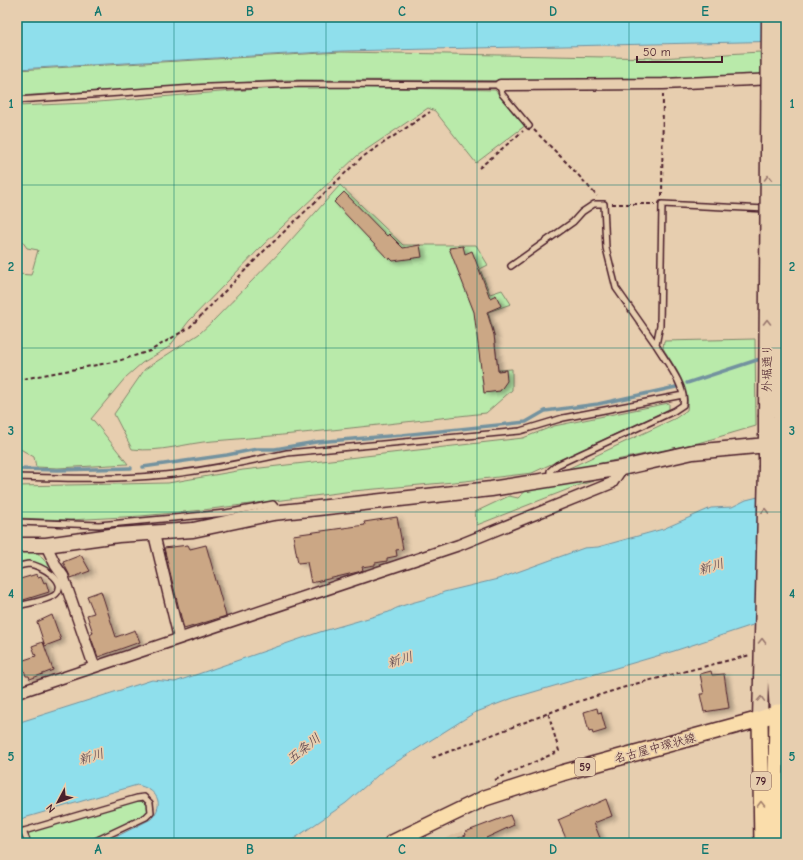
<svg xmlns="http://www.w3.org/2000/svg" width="803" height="860" font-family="'Comic Neue','Klee One',sans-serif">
	<defs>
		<filter id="shadow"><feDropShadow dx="4.5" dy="2.5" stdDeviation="2" flood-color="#0004"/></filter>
	</defs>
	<rect width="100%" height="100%" fill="#e7ceaf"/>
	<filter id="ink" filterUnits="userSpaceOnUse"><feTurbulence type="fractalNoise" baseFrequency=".025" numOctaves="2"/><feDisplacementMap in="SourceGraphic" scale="8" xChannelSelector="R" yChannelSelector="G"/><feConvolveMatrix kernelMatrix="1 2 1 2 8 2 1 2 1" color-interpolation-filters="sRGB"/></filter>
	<g filter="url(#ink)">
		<path fill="#dcbfa0" d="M786,737V843H780L782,742Z
			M462,831L467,843H435Z"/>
		<path fill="#b9eaaa" stroke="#82846a" d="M341,52L659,58L760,52L761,76L661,81L286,80L17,96V70Z
			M294,86L495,90L526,125L476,163L435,111L428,108L357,156L263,245L189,321L169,347L142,363L126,377L91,419L94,421L128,464L58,468L36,467L34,457L17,447V274L31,275L38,250L27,248L22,241L17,239V106L86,103Z
			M340,185L403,245H476L488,265L480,269L490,294L502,290L511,304L488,312L494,334L498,370L512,369V390L486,413C395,423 305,434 213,441C186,443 160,453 132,449L114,414L145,369L199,334L213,321L283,249Z
			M755,339L756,426L698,443L563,471L676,418L687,410C691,387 674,367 663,348L664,341Z
			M669,403V409L532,473L465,481L353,491L203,510L141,516L70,520L17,518V486L168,483L243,470L523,438L554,426Z
			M606,477L574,487L477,525L475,512L509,496L518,498L530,487Z
			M17,549L35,550L52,569L49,571L29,561L17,563Z
			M137,795C149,794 155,801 153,814L148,819L97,843H17V830Z"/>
		<path fill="#8fdfec" stroke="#73929f" d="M17,17H786V41L342,51L17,69Z
			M786,490V614L674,651L513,698L474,713L385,769L346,803L288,843H104L151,819C166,803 156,789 137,785L17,820V723L152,680L175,682L320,632L389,612C405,602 427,601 444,592L498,579L584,548L598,547L663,529L711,508L732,507L746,500Z"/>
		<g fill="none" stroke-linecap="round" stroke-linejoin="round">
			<path stroke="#73929f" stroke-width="3.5" d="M687,383L763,358
				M143,467L227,455L257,449H275L316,442L402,435L526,422L545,411L598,404L676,387
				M17,469L58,470L131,468"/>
		</g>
		<path fill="#cba785" stroke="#4a1f2b" filter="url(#shadow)" d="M344,192L387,236L389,234L403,248L420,245L422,257L393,261L390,258L389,260L334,202Z
			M463,246L465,254L472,251L490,298L496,295L501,306L487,312L494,335L498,371L506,370L507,381L500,391L484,393L474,312L449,248Z
			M397,517L403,549L396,550L397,556L387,558V561L375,563V565L362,567L363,570L358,572L311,583L307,562L298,563L293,535L365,525L364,522Z
			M188,545L190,549L206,545L226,616L184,629L164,548Z
			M81,555L90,571L71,578L63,562Z
			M37,574L38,577L41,576L44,583L46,582L49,592L17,602V580Z
			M101,591L116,637L135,630L140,642L98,657L90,635L93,633L87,615L94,613L87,596Z
			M52,615L61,640L45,646L37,622Z
			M43,642L53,670L30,679L29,676H26L21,661L36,656L32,646Z
			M711,671L712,675L724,674L729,708L704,712L700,694H704L700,674Z
			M597,708L598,713L601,712L606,730L593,734L592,731L589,732L584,712Z
			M606,799L612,816L594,823L602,843H568L558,820Z
			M510,815L514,825L486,838L488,843H447L466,835L465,832Z"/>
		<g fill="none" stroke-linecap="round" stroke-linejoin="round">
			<g stroke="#4a1f2b" stroke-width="8">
				<path id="lane" d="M17,100L209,87L301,84L500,85L502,94L529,126
					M511,266L573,222L582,212L594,204H604L606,248L616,288L656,345
					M17,477C66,478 115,480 164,475C205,471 247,462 287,453L520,431L563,418L683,395
					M550,479V471L557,465L674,411L683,405C687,387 665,360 656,345L660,325L662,204L766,209
					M17,522L99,525L226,513L273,504L278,510
					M17,566C21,566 26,564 29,564C40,565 69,581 56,594C50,600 26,604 17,606
					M23,831L28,843
					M17,833L137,798L144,797L150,803L151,812L146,817L91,843"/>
			</g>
			<g stroke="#4a1f2b" stroke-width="13">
				<path id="street" d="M500,85L663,84L774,79
					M154,534L179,638
					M46,545L56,566L63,576L94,666
					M17,693L459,545L612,483L622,468"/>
			</g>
			<g stroke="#4a1f2b" stroke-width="17">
				<path id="secondary" d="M766,417V466
					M778,463L779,413
					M17,545H46L118,535L193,530L273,513L491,489L622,468L693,452L767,445L779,436
					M775,681L777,712
					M760,719L761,680"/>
			</g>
			<g stroke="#4a1f2b" stroke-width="18">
				<path id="primary" d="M760,719L762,843
					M392,843L485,798L562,773L760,719L786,710
					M775,843L777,712"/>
			</g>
			<path stroke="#4a1f2b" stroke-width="2" stroke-dasharray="4 3" stroke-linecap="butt" d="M534,130L571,167L597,196
				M479,168L523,131
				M662,196L663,94
				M612,204H655
				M17,380L118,361L150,351L190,327L264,251L361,158L430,112
				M432,758L580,701L635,684L750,655
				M495,780L559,751L548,712"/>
			<use href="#lane" stroke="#e7ceaf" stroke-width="5"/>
			<use href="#street" stroke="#e7ceaf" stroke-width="10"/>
			<use href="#secondary" stroke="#e7ceaf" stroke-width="14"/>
			<use href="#primary" stroke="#faddab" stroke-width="15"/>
			<g stroke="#4a1f2b" stroke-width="17" stroke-linecap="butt">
				<path id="secondary-bridge" d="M779,413L782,17
					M766,417L769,17
					M761,680L766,466
					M775,681L778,463"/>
			</g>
			<use href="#secondary-bridge" stroke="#e7ceaf" stroke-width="14"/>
		</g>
		<defs><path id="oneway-chevron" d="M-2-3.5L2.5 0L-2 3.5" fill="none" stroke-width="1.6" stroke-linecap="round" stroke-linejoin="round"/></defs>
		<g stroke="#98766d">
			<use href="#oneway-chevron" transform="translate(768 178) rotate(-90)"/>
			<use href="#oneway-chevron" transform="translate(767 322) rotate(-90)"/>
			<use href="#oneway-chevron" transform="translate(765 511) rotate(-89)"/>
			<use href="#oneway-chevron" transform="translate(762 641) rotate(-89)"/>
			<use href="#oneway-chevron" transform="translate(761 699) rotate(-88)"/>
		</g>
		<use stroke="#a27e6b" href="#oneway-chevron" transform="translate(761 804) rotate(-91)"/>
	</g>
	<path fill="none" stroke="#0f766e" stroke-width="1" stroke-opacity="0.55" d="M174,17V843M326,17V843M477,17V843M629,17V843M17,185H786M17,348H786M17,512H786M17,675H786"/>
	<g text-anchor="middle" stroke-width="3.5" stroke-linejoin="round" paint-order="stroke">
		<g fill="#e7ceaf" stroke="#795453" stroke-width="1">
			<rect x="575" y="758" width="20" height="18" rx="3"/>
			<rect x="751" y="772" width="20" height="18" rx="3"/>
		</g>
		<g font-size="11" font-weight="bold" fill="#4a1f2b">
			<text x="585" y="771">59</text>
			<text x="761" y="785">79</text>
		</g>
		<g font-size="12" fill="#4a1f2b" stroke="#e7ceaf">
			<text transform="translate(767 368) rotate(-90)" y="4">外堀通り</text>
			<text transform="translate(655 748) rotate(-15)" y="4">名古屋中環状線</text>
		</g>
		<g font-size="13" font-style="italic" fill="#543c48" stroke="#e7ceaf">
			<text transform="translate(711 566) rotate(-17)" y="5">新川</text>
			<text transform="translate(400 659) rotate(-17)" y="5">新川</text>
			<text transform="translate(303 748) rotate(-39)" y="5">五条川</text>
			<text transform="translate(91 756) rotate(-17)" y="5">新川</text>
		</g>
	</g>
	<rect width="803" height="860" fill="none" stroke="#e7ceaf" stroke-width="44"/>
	<g transform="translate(58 802) rotate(229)" stroke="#e7ceaf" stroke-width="3" paint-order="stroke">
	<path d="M0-3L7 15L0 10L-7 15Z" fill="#4a1f2b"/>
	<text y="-6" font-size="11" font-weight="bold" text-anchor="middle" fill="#4a1f2b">N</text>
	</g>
	<path d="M637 56v6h85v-6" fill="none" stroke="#4a1f2b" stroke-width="2"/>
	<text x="643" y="56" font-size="12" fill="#4a1f2b" stroke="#e7ceaf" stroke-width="3" paint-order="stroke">50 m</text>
	<rect x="22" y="22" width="759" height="816" fill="none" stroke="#0f766e" stroke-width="1.5"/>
	<g font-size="13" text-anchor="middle" font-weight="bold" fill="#0f766e">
		<text x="98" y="16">A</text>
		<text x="250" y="16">B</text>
		<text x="402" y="16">C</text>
		<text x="553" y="16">D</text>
		<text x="705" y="16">E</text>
		<text x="11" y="108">1</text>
		<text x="792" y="108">1</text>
		<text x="11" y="271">2</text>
		<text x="792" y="271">2</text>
		<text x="11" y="435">3</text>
		<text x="792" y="435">3</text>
		<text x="11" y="598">4</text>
		<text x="792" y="598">4</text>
		<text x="11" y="761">5</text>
		<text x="792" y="761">5</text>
		<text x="98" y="854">A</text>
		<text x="250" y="854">B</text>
		<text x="402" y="854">C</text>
		<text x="553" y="854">D</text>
		<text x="705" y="854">E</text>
	</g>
</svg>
